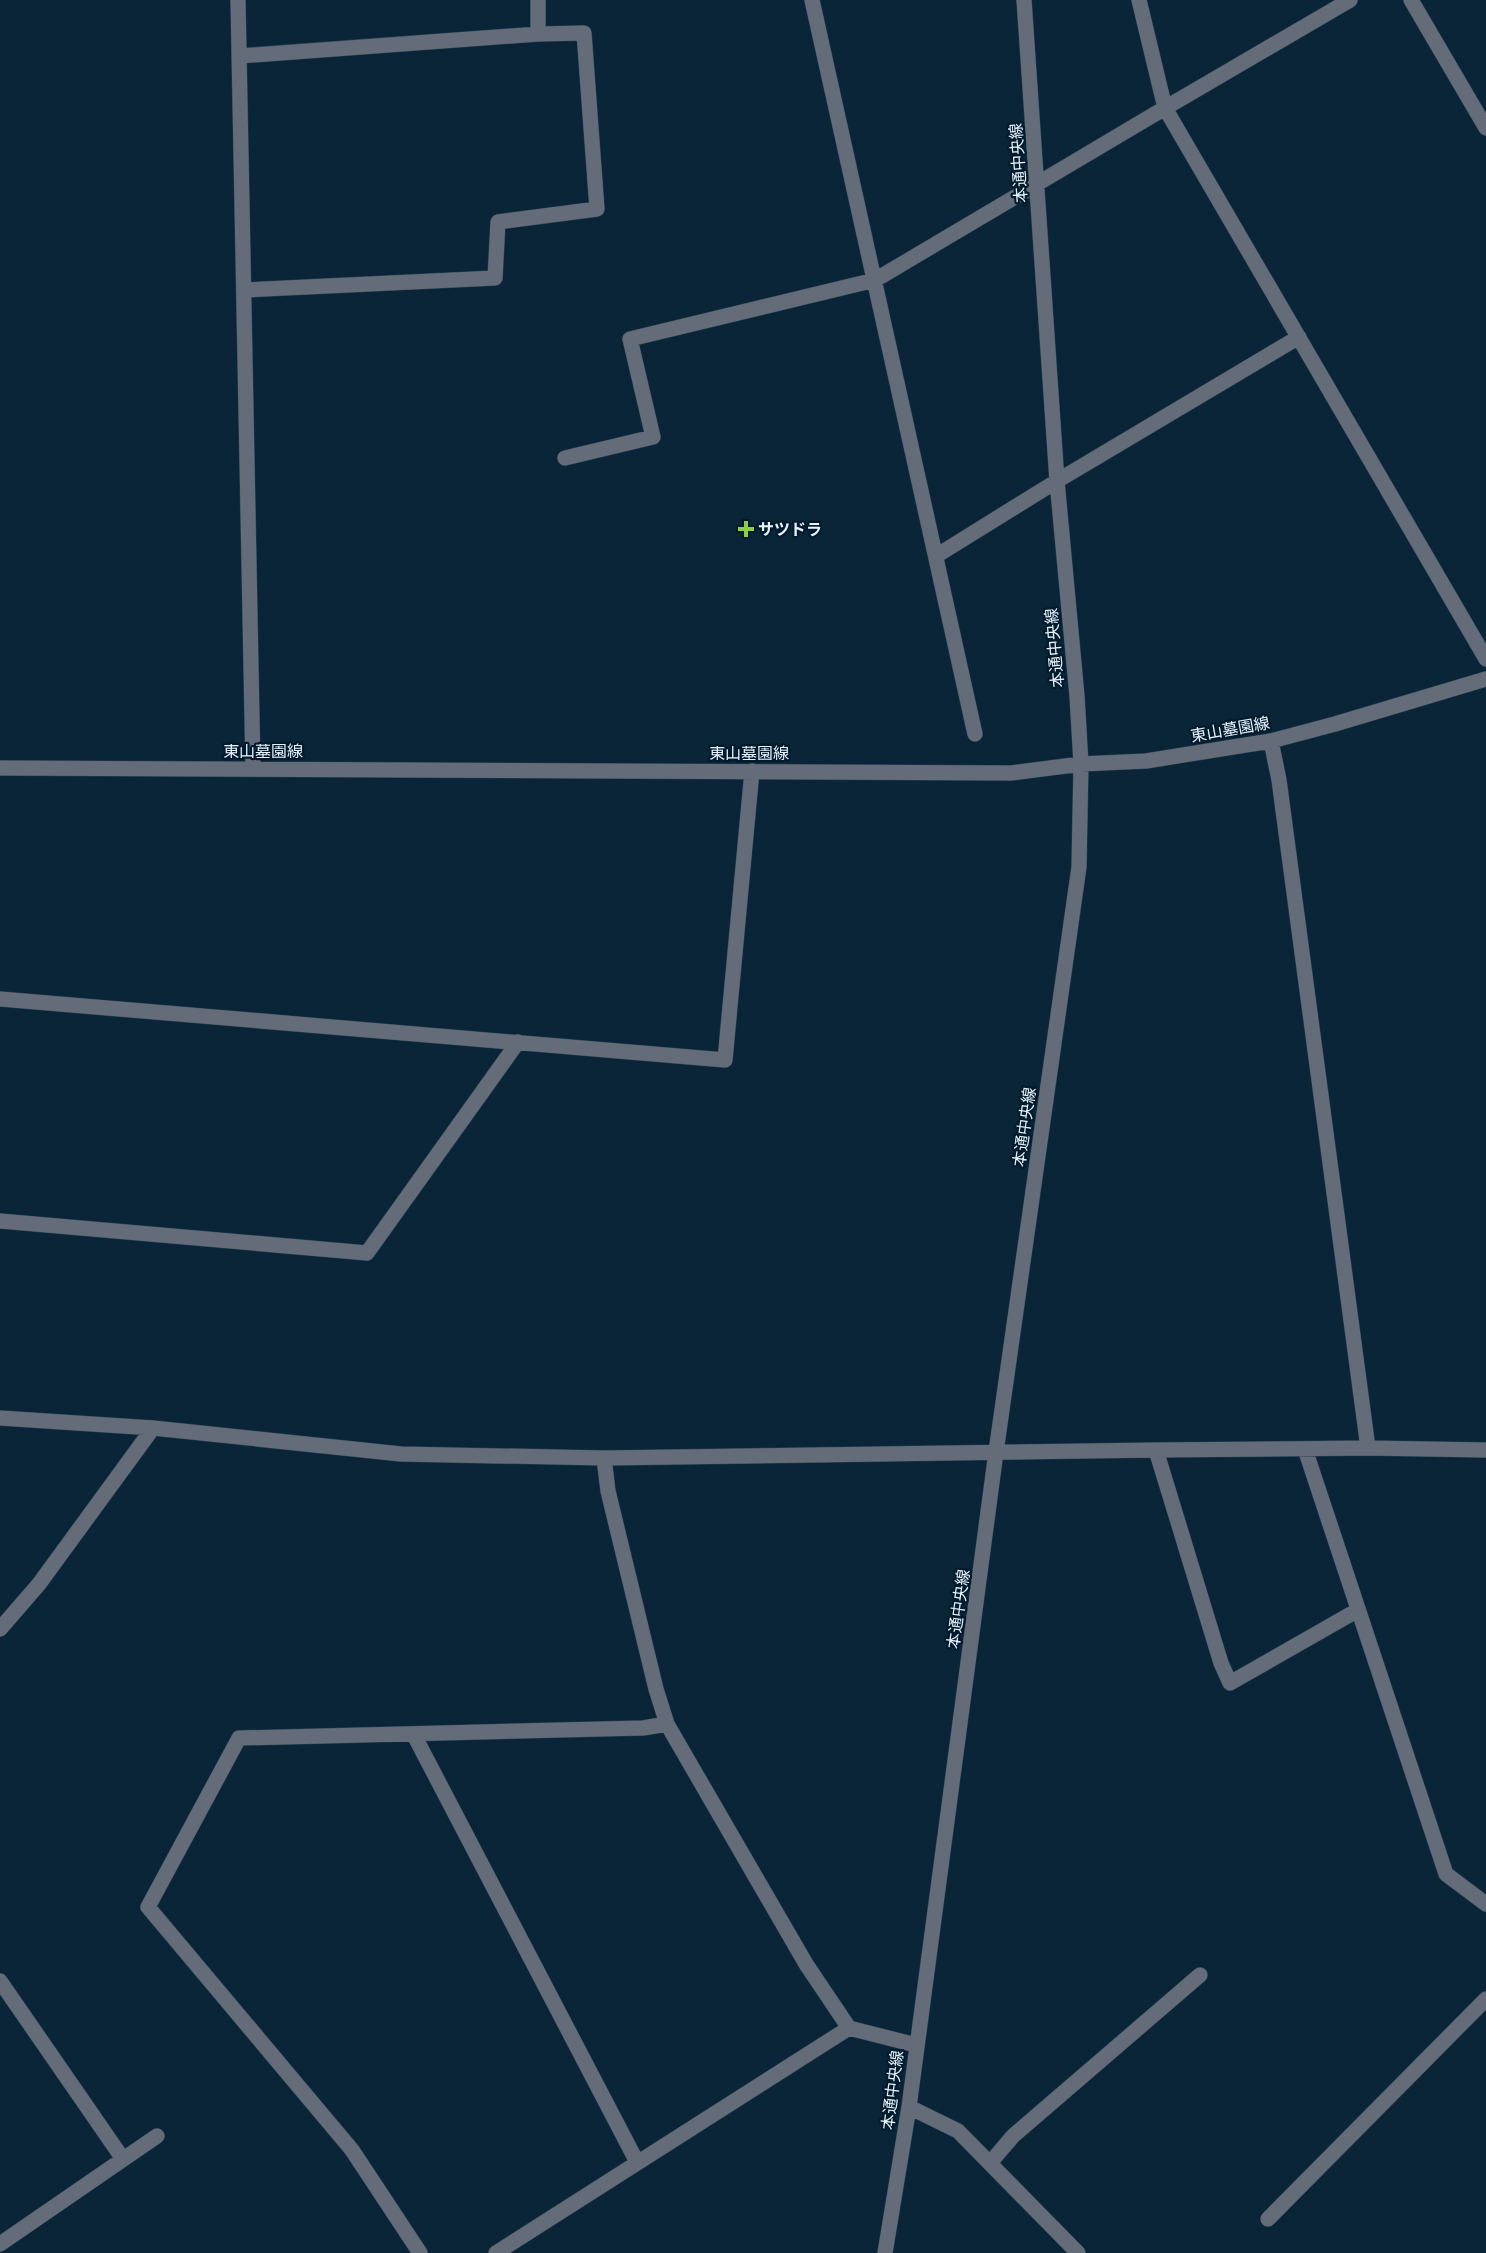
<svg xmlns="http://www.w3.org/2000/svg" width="1486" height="2253" font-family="Commissioner,'Noto Sans JP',sans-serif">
	<rect width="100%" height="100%" fill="#092537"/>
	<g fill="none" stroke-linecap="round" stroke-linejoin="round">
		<g stroke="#284253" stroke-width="16">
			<path id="minor" d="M238,0L253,769
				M812,0L975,734
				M1139,0L1165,108L1350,0
				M1411,0L1486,128
				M538,34V0
				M239,56L538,34L584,33L597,209L498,222L495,278L244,290
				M565,458L653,437L630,339L875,280L1165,108L1486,659
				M936,556L1057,481L1299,337
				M1271,741L1279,780L1368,1448
				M0,768L1011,773L1081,764L1146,761L1271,741L1335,724L1486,679
				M0,999L725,1060L752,771
				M0,1221L367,1253L518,1042
				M0,1418L153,1428L401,1454L604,1458L1156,1450L1368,1448L1486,1450
				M1305,1449L1446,1874L1486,1904
				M1156,1450L1221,1663L1230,1683L1358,1610
				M604,1458L608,1491L656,1689L667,1724L806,1964L849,2028L916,2045
				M0,1629L39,1584L153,1428
				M414,1735L637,2162
				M0,1981L123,2159
				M909,2107L958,2131L1078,2253
				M990,2163L1013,2136L1200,1975
				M1268,2219L1486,1999
				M0,2244L157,2136
				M420,2253L352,2150L148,1907L239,1738L643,1728L667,1724
				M496,2253L849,2028
				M885,2253L909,2107L996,1452L1079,867L1081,764L1077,696L1057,481L1024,0"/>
		</g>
		<use href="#minor" stroke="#656c79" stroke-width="15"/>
	</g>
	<path fill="#89cf49" stroke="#011b2d" stroke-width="2" d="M743 520h6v6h6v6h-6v6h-6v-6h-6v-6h6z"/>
	<g text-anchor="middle" stroke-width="4.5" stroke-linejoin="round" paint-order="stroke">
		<g font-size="16" fill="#e7f3fe" stroke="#011b2d">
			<text transform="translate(1018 163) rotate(-94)" y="6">本通中央線</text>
			<text transform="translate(1054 648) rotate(-95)" y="6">本通中央線</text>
			<text transform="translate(1230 729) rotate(-10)" y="6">東山墓園線</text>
			<text x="263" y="757">東山墓園線</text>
			<text x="749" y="759">東山墓園線</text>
			<text transform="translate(1024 1127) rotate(-82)" y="6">本通中央線</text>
			<text transform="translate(958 1609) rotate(-82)" y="6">本通中央線</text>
			<text transform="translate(892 2090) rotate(-83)" y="6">本通中央線</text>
		</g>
		<g font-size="16" font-weight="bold" fill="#e7f3fe" stroke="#011b2d" text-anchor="start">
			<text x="758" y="535">サツドラ</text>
		</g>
	</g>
</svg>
